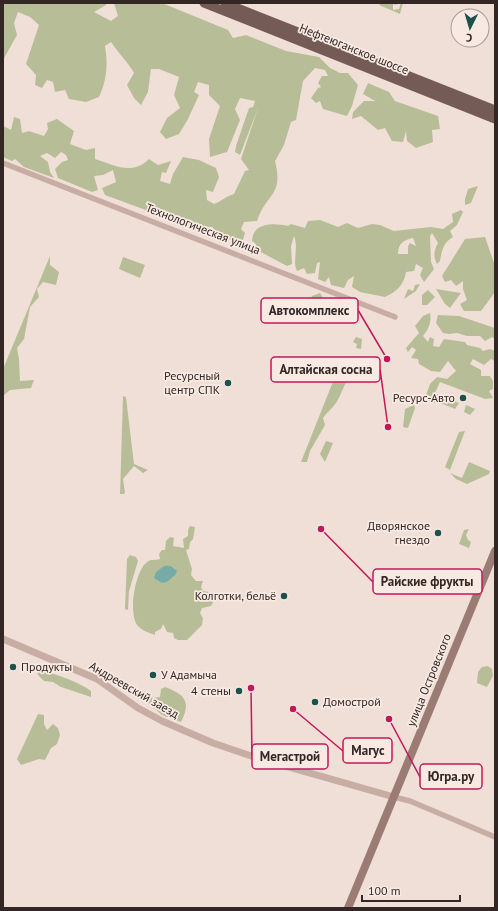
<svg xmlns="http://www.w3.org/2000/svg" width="498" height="911" font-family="'PT Sans',sans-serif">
	<rect width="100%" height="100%" fill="#f0dfd6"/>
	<path fill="#b7be97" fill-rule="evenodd" d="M3,3H107L106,5L94,12L111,21L118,16L114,3H162L228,30L233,38L246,35L286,51L319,57L330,68L340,73H348L358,85L352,106L347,116L323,109L320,101L316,103L311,98L318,88L321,87L318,83L322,76H328L325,70L315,68L303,81L296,120L291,122L284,145L275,161C284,197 266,193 257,221L244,222L241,229L245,233L242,243L235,244L225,235L218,236L214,233L213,227L189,226L105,195L102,188L116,182L113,170L103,175L94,176L98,190L92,192L58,178L55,169L62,162L68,160L66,155L61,152L55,158L47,153L40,156L48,162L50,172L54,178L24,167L15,159L12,161L3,157V126L11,130L14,117L20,119L22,133L29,131L44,136L48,129L47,123L57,119L74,131L70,144L86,150L95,148V159C115,165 132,176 149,159L158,165L171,161L166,173L162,172L160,181L170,184L173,174L183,157L199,160L216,168L219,177L213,192L206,190L207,200L214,204C222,201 226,196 234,194L245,171L249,170L241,159L258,108L240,155L235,152L236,146L249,108L253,107L255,101L240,98L235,109L240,120L227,152L210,157L209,139L220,106L209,95V85L198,82L194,92L199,95L188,119L179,134L166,139L160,132L167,118L180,108L174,95L179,77L159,69H151L148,92L141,105L134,98L127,85L134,73C128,62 119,54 111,42L105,46C108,65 107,79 99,97L86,102L69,99L65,90L55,92L53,82L47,80L42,88L35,85L36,75L26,64L39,25L30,17L18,12L14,23L17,35L3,60Z
		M381,3H398L396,5L393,4V10L399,9L401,3H403L400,14L379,5Z
		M368,83L389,92L395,101L438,116L440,129L432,130L433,142L416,148L407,141L406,131L403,142L392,141L385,128L378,130L361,116L352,119L353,112L364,101H375L363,94Z
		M478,186L471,203L465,205V199L468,189Z
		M461,210L463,212L457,225L450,231L453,237C443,243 442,250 440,261L437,264C433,256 434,250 438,243L432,233L430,236L431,262L434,269L424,282L420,275L423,268L416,264L414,271L406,272C404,285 397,291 385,297L360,292L352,287L354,276L348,280L344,288L331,285L329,277L325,282L318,279L320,262L317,263L315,273L307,274L304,268L297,271C292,261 299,248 294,236L291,246L292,264L287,266L257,250L256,244L252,241C253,222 274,223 288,226L291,224L305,228L308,221L320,220L338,227L347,223L358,228L372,224L380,225L394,231L431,227L443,229L453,222L452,214ZM413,238L416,246L410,243L408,246V254H398C398,244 403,240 413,238Z
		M485,237L495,266V292L481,311H464L460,304L467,300L463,289V281L456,286L451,280L445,282L442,276L465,239Z
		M50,256V265L59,272L56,285L43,282L37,289L39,297L30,307L24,339L17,348L19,359L20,381L34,380L31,388L10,390L3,396V369Z
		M123,257L145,265L140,278L119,269Z
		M420,284L416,291L404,299L408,289L413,291L415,285Z
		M436,289L461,293L450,308L445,304Z
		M428,290L435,297L427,305H422V295Z
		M320,293L326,303L330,304L333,298L337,300L336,306H338L340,309L335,313L329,311L327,307L323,311L321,305L316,309L308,306L312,296Z
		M430,313C432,322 428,330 423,336L428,342L430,337L434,339L433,346L439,347L444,339L465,342L467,345L480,348L483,351L490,349L495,351V361L491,359L484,365L473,359L470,364L481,370V376H490L493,381V389L489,391L493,398L485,399L440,382L435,393L459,403L455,409L438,402L434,403L429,400L426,395L430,384L437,377L447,379L456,371L448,361L440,372L431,371L419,364L418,359L411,358L416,350L412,347L408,352L406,348L419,333L415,326L423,316Z
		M438,315L459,316L495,328V339L492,337L485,341L480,336H467L457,333L449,334L443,333L436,323Z
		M356,337L362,339L361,349L356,348L357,344L353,342Z
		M338,369L351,375C344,383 342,394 336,403C332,409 327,412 323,418L325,425L310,451L307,462H301Z
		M123,396L126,397L134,464L148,470L143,473L134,466L123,479L125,493L123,494H120Z
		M414,405L415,408L408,428L403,427L405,409Z
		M466,405L475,409L470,415L464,412Z
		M465,431L450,470L445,467L459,432Z
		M326,441L333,443L325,462L320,454Z
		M469,462L490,471L489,474L467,484L456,479L450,473L462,478Z
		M190,526L195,527L193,539L190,542L189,549L186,550L192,569L191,575L196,581H203L201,587L203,591L216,593V597L211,606L202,608L200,613L203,618L202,625L187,640H178L174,638L173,633L167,632L163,624L161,629L155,632V635C148,632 145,632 139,627C127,617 135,572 146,563C151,558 155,561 160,559L159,554L162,550H165L166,541L170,537L174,538L173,546L184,548L183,539L188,536V530ZM164,566L175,568L170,579L154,578Z
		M469,529L466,535L468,540L471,542L469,548L459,544L464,530Z
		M130,555L136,557L138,561L129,591L128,610L125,609L127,559Z
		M488,666L492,669L493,676L487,687L477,683L478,672L482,667Z
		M37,670C52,672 79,682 91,691V697L61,687L53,682L44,681L38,675Z
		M165,687C184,694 192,701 181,722L162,715L140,696L144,691L153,698L160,697L161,689Z
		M38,714L44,715V724L47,730L53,724L58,728L60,735L57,744L51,748L45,760L39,759L21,765L17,759Z"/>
	<path fill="#76aca5" d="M164,566C169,565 173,566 177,571L175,575L167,582L162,583L154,578L156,572Z"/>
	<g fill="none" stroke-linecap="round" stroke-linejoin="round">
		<path stroke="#c7ada3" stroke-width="5.5" d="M3,163L395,317
			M394,797L410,801L495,837"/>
		<path stroke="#c7ada3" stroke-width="7" d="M3,639L97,679L138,708L162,721L213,743L257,758L394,797"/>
		<path stroke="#9b7c74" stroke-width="8" d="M348,908L495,551"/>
		<path stroke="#745b56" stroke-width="9" d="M204,3L495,119
			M225,3L495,110"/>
	</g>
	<g fill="#1b524d" stroke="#f8eae2" stroke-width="1.5">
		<circle cx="228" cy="383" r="4"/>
		<circle cx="463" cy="398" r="4"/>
		<circle cx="438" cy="533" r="4"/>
		<circle cx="284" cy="596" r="4"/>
		<circle cx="13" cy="667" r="4"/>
		<circle cx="153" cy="675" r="4"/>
		<circle cx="239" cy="691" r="4"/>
		<circle cx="315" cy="702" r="4"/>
	</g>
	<g text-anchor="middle" stroke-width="3.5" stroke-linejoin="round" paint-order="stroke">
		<g font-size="12" fill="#322725" stroke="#f8eae2">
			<text transform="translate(354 49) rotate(22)" y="4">Нефтеюганское шоссе</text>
			<text transform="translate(203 229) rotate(21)" y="4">Технологическая улица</text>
			<text transform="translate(429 680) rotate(-68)" y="4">улица Островского</text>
			<text transform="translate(134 690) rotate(30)" y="4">Андреевский заезд</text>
		</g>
		<g font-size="12" fill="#322725" stroke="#f8eae2" text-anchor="end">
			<text x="220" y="380">Ресурсный<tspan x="220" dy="14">центр СПК</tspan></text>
			<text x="455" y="402">Ресурс-Авто</text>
			<text x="430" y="530">Дворянское<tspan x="430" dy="14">гнездо</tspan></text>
			<text x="276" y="600">Колготки, бельё</text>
			<text x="21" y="671" text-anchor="start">Продукты</text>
			<text x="161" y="679" text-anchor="start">У Адамыча</text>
			<text x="231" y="695">4 стены</text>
			<text x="323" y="706" text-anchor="start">Домострой</text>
		</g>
	</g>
	<path fill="none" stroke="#c2185b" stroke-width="1.5" d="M387 359L358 310M388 427L380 369M321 529L373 582M293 709L343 751M251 688L252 756M389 719L420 777"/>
	<g fill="#c2185b" stroke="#f8eae2" stroke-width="1.5">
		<circle cx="387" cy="359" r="4"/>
		<circle cx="388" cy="427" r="4"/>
		<circle cx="321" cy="529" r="4"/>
		<circle cx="293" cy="709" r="4"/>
		<circle cx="251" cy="688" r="4"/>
		<circle cx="389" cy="719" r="4"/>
	</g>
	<g fill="#f8eae2" stroke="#c2185b" stroke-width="1.5">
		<rect x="261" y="298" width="97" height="25" rx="4"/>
		<rect x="271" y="357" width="109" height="25" rx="4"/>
		<rect x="373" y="569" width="109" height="25" rx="4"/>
		<rect x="343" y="738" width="49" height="25" rx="4"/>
		<rect x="252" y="744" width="76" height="25" rx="4"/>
		<rect x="420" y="764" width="62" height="25" rx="4"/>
	</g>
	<g font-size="13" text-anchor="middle" font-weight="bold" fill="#322725">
		<text x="309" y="315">Автокомплекс</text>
		<text x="326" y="374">Алтайская сосна</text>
		<text x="427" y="586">Райские фрукты</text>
		<text x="368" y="755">Магус</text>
		<text x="290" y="761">Мегастрой</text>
		<text x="451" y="781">Югра.ру</text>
	</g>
	<rect width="498" height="911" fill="none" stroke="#322725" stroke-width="8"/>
	<g transform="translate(470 28) rotate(185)"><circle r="19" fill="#f8eae2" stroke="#a99c96"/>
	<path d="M0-3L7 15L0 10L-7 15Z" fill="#1b524d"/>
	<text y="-6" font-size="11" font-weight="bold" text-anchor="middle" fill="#322725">С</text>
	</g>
	<path d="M362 895v6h98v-6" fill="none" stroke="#322725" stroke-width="2"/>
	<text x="368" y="895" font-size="12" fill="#322725" stroke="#f8eae2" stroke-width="3" paint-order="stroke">100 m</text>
</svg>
